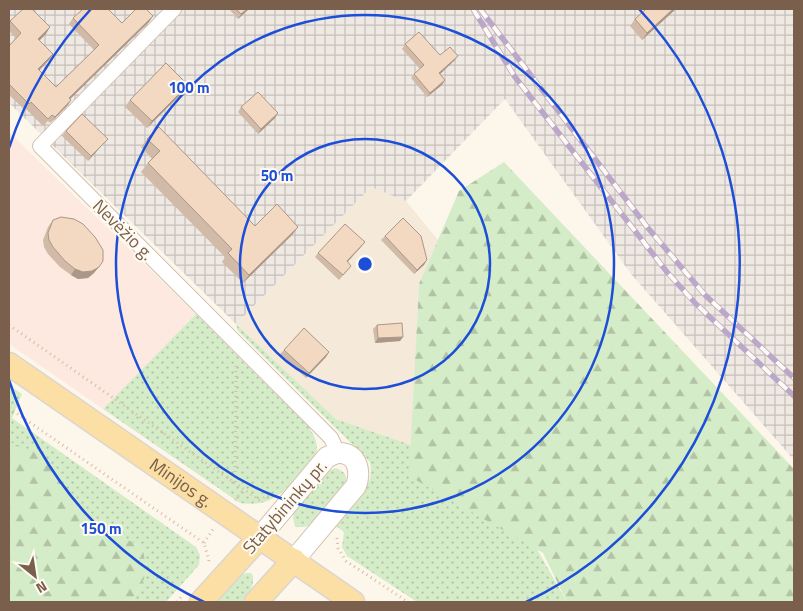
<svg xmlns="http://www.w3.org/2000/svg" width="803" height="611" font-family="'Titillium Web',sans-serif">
	<defs>
		<pattern id="industrial-grid" width="8" height="8" patternUnits="userSpaceOnUse" patternTransform="scale(1.25)"><rect width="8" height="8" fill="#efe9e3"/><path d="M0 4h8M4 0v8" fill="none" stroke="#c7c0ba"/></pattern>
		<pattern id="grass-dots" width="8" height="8" patternUnits="userSpaceOnUse" patternTransform="scale(1.25)"><rect width="8" height="8" fill="#d5ecc8"/><path d="M2 2h.1M6 6h.1" fill="none" stroke="#b2c2a5" stroke-width="1.8" stroke-linecap="round"/></pattern>
		<pattern id="forest-firs" width="22" height="20" patternUnits="userSpaceOnUse" patternTransform="scale(1.25)"><rect width="22" height="20" fill="#d5ecc8"/><path d="M5 1l3.5 6h-7zM16 11l3.5 6h-7z" fill="#b2c2a5"/></pattern>
	</defs>
	<rect width="100%" height="100%" fill="#fdf7eb"/>
	<path fill="#f5e9d9" d="M371,187L406,201L438,240L419,284L411,445L336,419L236,324Z"/>
	<path fill="#fde9df" d="M9,132L196,314L103,409L9,344Z"/>
	<path fill="url(#industrial-grid)" d="M9,9H794V460L631,274L505,99L406,201L371,187L236,324L9,103Z"/>
	<path fill="url(#grass-dots)" d="M196,314L309,427C316,439 320,447 314,459C291,483 277,509 240,503L103,409Z
		M236,324L336,419L411,445L410,476L537,549L567,602H417L347,556L342,547L344,532L336,526C351,507 376,488 370,462L238,331Z
		M9,385L22,394L12,418L196,547L200,555L199,565L166,602H132L147,573L143,549L90,516L65,491L44,456L9,448Z
		M335,468C342,470 348,474 346,482C344,491 318,516 311,525L304,527H295L293,518L294,510L327,472Z
		M247,573H251L253,576C254,587 249,594 242,602H212L237,576Z"/>
	<path fill="url(#forest-firs)" d="M504,162L794,469V602H567L543,553L409,476L419,284L459,191Z
		M10,442L44,456L65,491L90,516L143,549L147,573L132,602H9Z"/>
	<g fill="none" stroke-linecap="round" stroke-linejoin="round">
		<g stroke="#d1bfaf" stroke-width="16">
			<path id="minor" d="M174,9L40,146L331,438L338,453"/>
		</g>
		<g stroke="#d4c0ad" stroke-width="22">
			<path id="secondary" d="M260,537L327,457C331,456 335,453 339,453C358,453 361,472 356,486L294,560"/>
		</g>
		<g stroke="#dcd5d0" stroke-width="25">
			<g id="primary">
				<path id="s1" d="M9,364L353,602"/>
				<path d="M201,602L260,537"/>
				<path d="M256,602L294,560"/>
			</g>
		</g>
		<path stroke="#d9bba4" stroke-width="3" stroke-dasharray="1 4" stroke-linecap="butt" d="M9,325L259,500L272,494
			M9,408L204,543L209,560L208,564
			M235,482L236,363
			M235,500L244,489
			M337,538L338,548L346,561L408,602
			M204,543L213,529
			M177,602L182,596"/>
		<use href="#minor" stroke="#fff" stroke-width="14"/>
		<use href="#secondary" stroke="#fff" stroke-width="20"/>
		<use href="#primary" stroke="#fcdfa4" stroke-width="22"/>
		<g stroke="#bba7c9" stroke-width="5.5">
			<path id="rail" d="M473,9L515,77L667,272L696,304L794,396
				M480,9L648,228L705,295L794,378"/>
		</g>
		<use href="#rail" stroke="#fffbf2" stroke-width="4" stroke-dasharray="11" stroke-linecap="butt"/>
	</g>
	<path fill="#d1baa7" d="M229,9H249L238,19Z
		M676,9L642,40L630,26L635,19Z
		M73,18L122,23L149,22L70,99L71,100L67,106L50,123L48,121L43,126L26,109L25,110L9,95V46L16,38L9,31V23L10,21L46,34L39,40L53,54L49,60L39,70L56,87L94,50L69,24Z
		M405,44L455,60L440,74L445,80L442,85L427,97L411,78L414,74L420,69L402,49Z
		M188,85L183,92L147,128L125,107L130,100Z
		M241,107L275,118L258,134L238,112Z
		M66,131L104,143L88,161L62,136Z
		M147,139L255,226L298,227L292,235L243,283L222,262L225,257L141,172L148,163L152,159L141,147Z
		M53,220L94,273L88,278L78,279L71,275L60,267L48,254L44,247L43,240L48,227Z
		M385,236L424,265L414,274L381,240Z
		M365,242L347,262L348,270L339,280L315,257L318,253Z
		M377,325L403,337L400,341L375,343L373,329Z
		M284,350L329,352L326,357L306,378L280,354Z"/>
	<path fill="#aa9788" d="M247,9H249L238,19L241,14Z
		M673,9H676L642,40L647,33Z
		M153,16L149,22L65,104L69,98Z
		M50,27L46,34L34,46L38,39Z
		M53,54L49,60L34,76L38,69Z
		M458,56L455,60L436,78L439,73Z
		M445,80L442,85L427,97L430,93Z
		M188,85L183,92L147,128L152,121Z
		M71,100L67,106L50,123L55,117Z
		M278,113L275,118L258,134L261,129Z
		M108,139L104,143L88,161L91,156Z
		M298,227L292,235L243,283L249,275Z
		M365,242L361,247L344,266L347,261Z
		M427,260L424,265L414,274L417,270Z
		M99,267L94,273L88,278L78,279L71,275L75,269Z
		M403,337L400,341L375,343L378,338Z
		M329,352L326,357L306,378L309,373Z"/>
	<path fill="#f3d8c2" stroke="#aa9788" d="M23,9H32L50,27L38,39L53,54L38,69L56,87L99,45L73,18L83,9H108L122,23L136,9H146L153,16L69,98L71,100L55,117L52,115L48,119L31,102L29,104L9,84V46L21,33L10,21Z
		M236,9H247L241,14Z
		M646,9H673L647,33L635,19Z
		M419,32L440,55L450,47L458,56L439,73L445,80L430,93L414,74L424,65L405,44Z
		M166,63L188,85L152,121L130,100Z
		M258,92L278,113L261,129L241,107Z
		M82,114L108,139L91,156L66,131Z
		M159,127L255,226L277,204L298,227L249,275L228,253L232,249L148,163L160,151L147,139Z
		M61,217L74,219L83,224L95,237L103,250V261L99,267L92,271L83,272L75,269L65,261L53,247L49,240L48,233L53,220Z
		M403,218L421,236L427,260L417,270L385,236Z
		M345,224L365,242L347,261L351,266L343,275L318,253Z
		M402,323L403,337L378,338L377,325Z
		M304,328L329,352L309,373L284,350Z"/>
	<g fill="none" stroke="#1d4ed8" stroke-width="2.5">
		<circle cx="365" cy="264" r="125"/>
		<circle cx="365" cy="264" r="249"/>
		<path d="M204 602A374 374 0 0 1 9 380M9 148A374 374 0 0 1 91 9M639 9A374 374 0 0 1 526 602"/>
	</g>
	<g text-anchor="middle" stroke-width="4" stroke-linejoin="round" paint-order="stroke">
		<g font-size="18" fill="#7a5f4c" stroke="#fffbf2">
			<text transform="translate(123 230) rotate(45)" y="6">Nevėžio g.</text>
			<text dy="6" stroke="none"><textPath href="#s1" startOffset="209">Minijos g.</textPath></text>
			<text transform="translate(285 507) rotate(-49)" y="6">Statybininkų pr.</text>
		</g>
	</g>
	<circle cx="365" cy="264" r="8" fill="#1d4ed8" stroke="#fffbf2" stroke-width="2.5"/>
	<g font-size="15" text-anchor="middle" font-weight="bold" fill="#1d4ed8" stroke="#fffbf2" stroke-width="4" stroke-linejoin="round" paint-order="stroke">
		<text x="189" y="93">100 m</text>
		<text x="277" y="181">50 m</text>
		<text x="101" y="534">150 m</text>
	</g>
	<rect width="803" height="611" fill="none" stroke="#7a5f4c" stroke-width="20"/>
	<g transform="translate(35 576) rotate(150)" stroke="#fffbf2" stroke-width="4" paint-order="stroke">
	<path d="M0-4L9 19L0 12L-9 19Z" fill="#7a5f4c"/>
	<text y="-8" font-size="14" font-weight="bold" text-anchor="middle" fill="#7a5f4c">N</text>
	</g>
</svg>
